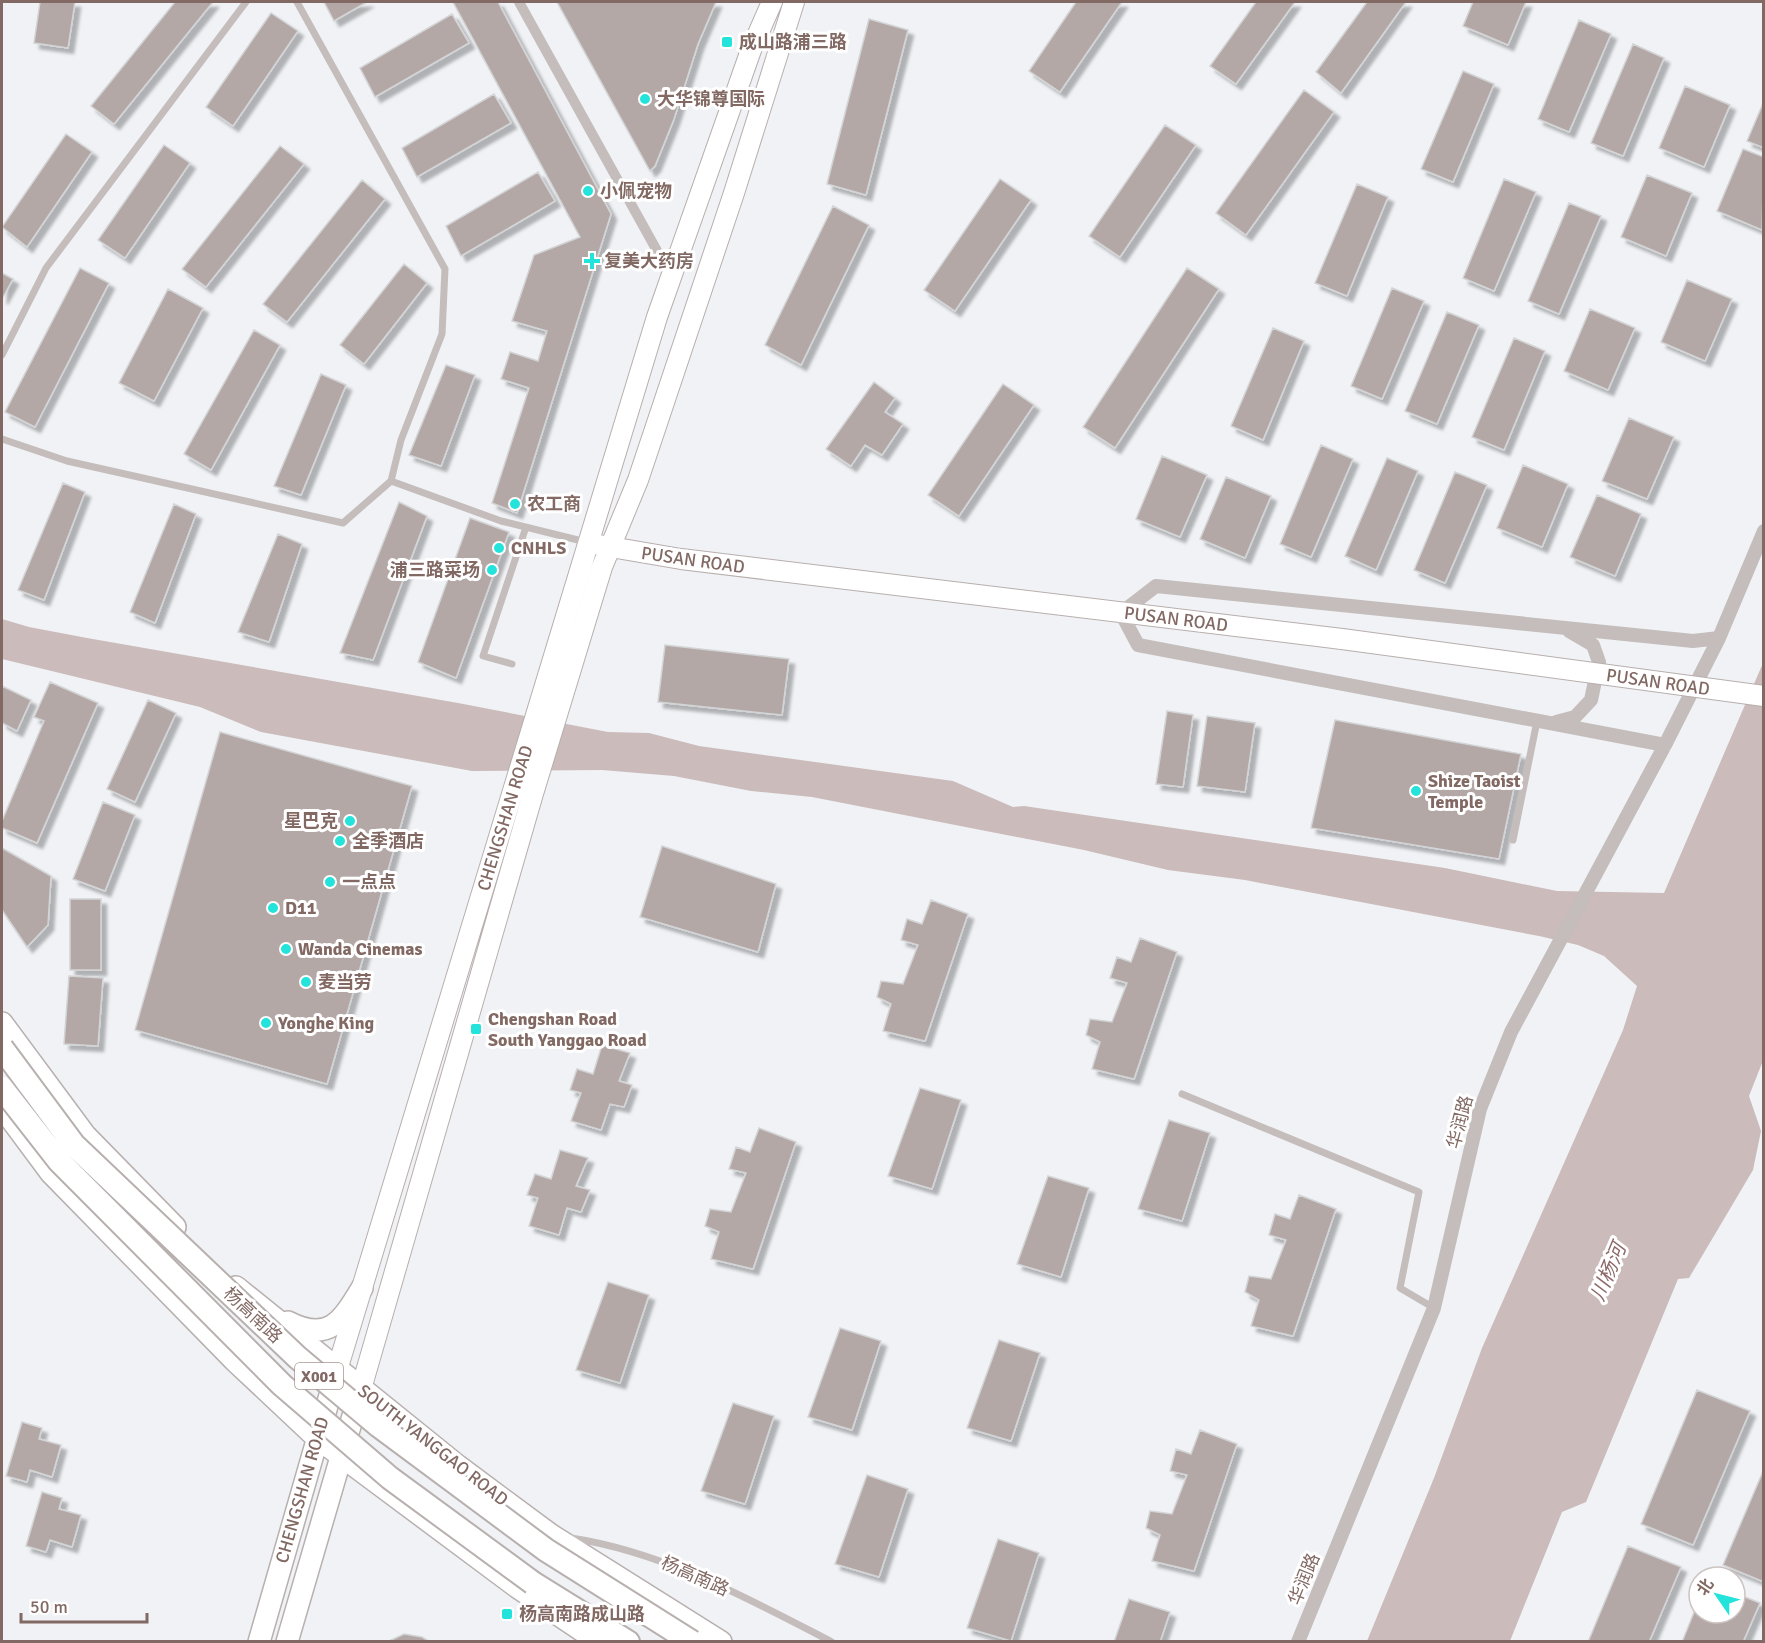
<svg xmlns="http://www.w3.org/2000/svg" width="1765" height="1643" font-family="Signika,'Noto Sans SC',sans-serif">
	<defs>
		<filter id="shadow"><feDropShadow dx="5.5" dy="5.5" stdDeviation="1.5" flood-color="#0004"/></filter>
	</defs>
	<rect width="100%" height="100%" fill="#f0f2f5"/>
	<path fill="#cbbbbb" d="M2,619L29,627L87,638L458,703L608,732L649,733L699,746L953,781L1013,807L1024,806L1445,868L1557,891L1664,893L1763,663L1764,1058L1749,1096L1761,1131L1753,1170L1689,1278L1678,1279L1586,1502L1562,1512L1510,1641H1367L1434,1478L1482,1348L1623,1030L1637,986L1604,956L1578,945L1539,936L1245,880L1168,870L1084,850L812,797L751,791L674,776L602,770L472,771L261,732L200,707L2,659Z"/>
	<path fill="#b4a8a6" stroke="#d3d4d6" stroke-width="1.5" filter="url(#shadow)" d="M40,2H75L68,48L34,43Z
		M175,2H213L114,124L91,106Z
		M324,2H367L334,21Z
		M453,2H498L611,214L517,513L492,503L529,388L501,379L510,352L538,361L547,331L512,321L534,255L580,237Z
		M557,2H716L698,44L674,119L655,166L650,171Z
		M1076,2H1122L1060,92L1029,71Z
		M1256,2H1295L1236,84L1210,66Z
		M1367,2H1406L1341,93L1316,72Z
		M1473,2H1526L1508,45L1463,26Z
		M271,13L298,31L233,126L206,107Z
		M452,14L469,43L375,97L360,68Z
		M869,19L908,30L866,195L827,184Z
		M1579,20L1611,34L1569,132L1538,119Z
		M1633,44L1664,58L1623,156L1591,143Z
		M1463,71L1494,84L1453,182L1421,169Z
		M1685,86L1730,105L1704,167L1659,148Z
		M1304,90L1334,112L1246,235L1216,213Z
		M494,94L511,123L417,177L402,148Z
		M1764,101V148L1747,141Z
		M1165,125L1196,145L1120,257L1089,236Z
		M66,134L92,152L27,247L2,227Z
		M164,145L190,163L125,258L98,240Z
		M280,146L304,164L206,287L182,269Z
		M1743,149L1764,157L1762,230L1717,211Z
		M538,172L555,201L461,256L446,226Z
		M1647,175L1692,193L1666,256L1621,237Z
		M1000,179L1031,200L955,311L924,290Z
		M1504,179L1536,192L1494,291L1463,278Z
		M362,180L385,199L287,322L263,304Z
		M1357,184L1388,197L1347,296L1315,283Z
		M1569,203L1601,216L1559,314L1528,301Z
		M833,206L869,225L801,365L765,345Z
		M404,264L427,283L364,364L340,345Z
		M80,268L109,283L35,427L5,412Z
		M1187,268L1219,289L1115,448L1083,427Z
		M2,273L13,279L2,299Z
		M1687,280L1732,299L1705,361L1661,342Z
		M1392,288L1424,301L1382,399L1351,386Z
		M168,289L203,308L154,401L119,383Z
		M1590,309L1635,328L1608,390L1564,371Z
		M1447,312L1479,325L1437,424L1405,411Z
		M1273,328L1304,341L1263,440L1231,426Z
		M254,330L280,345L211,470L184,454Z
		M1514,338L1545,351L1504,450L1472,437Z
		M446,365L475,375L441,466L409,455Z
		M321,374L346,385L301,495L274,486Z
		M874,382L895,398L885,412L903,424L882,455L865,445L851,466L826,449Z
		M1003,384L1034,405L959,516L928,495Z
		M1629,418L1674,437L1647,499L1602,481Z
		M1321,445L1353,459L1311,557L1280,544Z
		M1162,456L1207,475L1180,537L1136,519Z
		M1387,458L1418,471L1376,570L1345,556Z
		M1523,465L1568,484L1542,547L1497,528Z
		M1455,472L1487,485L1445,583L1414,570Z
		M1226,477L1271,496L1245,558L1200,539Z
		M63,483L85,492L44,600L18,590Z
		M1597,495L1641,514L1615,576L1570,557Z
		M399,502L427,516L373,660L340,653Z
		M174,504L196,514L155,623L130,612Z
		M470,518L509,532L456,678L418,662Z
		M278,534L302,544L269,642L238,632Z
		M665,645L789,659L782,715L658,702Z
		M50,682L98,703L37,843L2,828V821L44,721L34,717Z
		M2,686L31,700L17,731L2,723Z
		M148,700L176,713L135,802L107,789Z
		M1167,711L1193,715L1183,787L1156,784Z
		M1207,716L1255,723L1245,792L1197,786Z
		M1335,720L1521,754L1499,859L1311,828Z
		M220,732L412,786L327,1084L135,1030Z
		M103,802L135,815L105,891L73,879Z
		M662,846L776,884L758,952L640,917Z
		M2,848L51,876L48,925L27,947L2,910Z
		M70,899H101V970H70Z
		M931,900L968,914L925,1041L883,1031L891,1004L877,997L881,981L903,984L918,945L901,940L907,919L922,924Z
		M1140,938L1177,952L1134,1079L1092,1069L1100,1042L1086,1035L1090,1019L1112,1022L1127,983L1110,978L1117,957L1131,962Z
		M69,976L103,978L98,1046L64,1044Z
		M602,1045L630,1053L619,1081L632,1085L624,1107L610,1104L601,1130L571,1121L581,1093L570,1090L577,1069L593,1074Z
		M920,1088L961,1100L932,1189L888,1176Z
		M1169,1120L1210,1133L1182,1221L1138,1209Z
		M759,1128L796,1142L753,1269L711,1259L719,1232L705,1226L710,1209L731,1212L746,1173L729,1169L736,1147L750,1152Z
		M560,1150L588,1158L576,1186L590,1190L581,1212L567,1208L559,1235L529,1226L538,1198L527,1195L535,1174L551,1179Z
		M1048,1176L1089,1188L1061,1277L1017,1264Z
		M1299,1195L1336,1209L1293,1336L1251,1326L1259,1300L1245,1292L1249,1276L1271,1279L1286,1240L1269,1235L1275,1214L1290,1219Z
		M608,1282L649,1295L620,1383L576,1370Z
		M840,1328L881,1341L852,1430L808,1417Z
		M999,1340L1040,1353L1011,1441L967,1428Z
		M1697,1390L1750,1411L1693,1545L1641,1524Z
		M733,1403L774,1416L745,1504L701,1491Z
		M22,1422L42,1428L39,1439L61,1445L52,1477L30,1470L27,1482L6,1476Z
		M1200,1430L1237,1444L1194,1571L1152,1561L1160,1535L1146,1528L1150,1511L1172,1514L1187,1475L1170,1471L1176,1449L1191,1454Z
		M1764,1469V1582L1723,1565Z
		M867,1475L908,1489L879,1577L835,1564Z
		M42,1492L62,1498L59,1509L81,1515L72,1547L50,1540L46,1552L26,1546Z
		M998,1539L1039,1553L1011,1641L967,1628Z
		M1628,1546L1681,1567L1649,1642H1588Z
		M1735,1593L1760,1603L1743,1642H1682L1699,1600V1613H1735Z
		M1129,1599L1170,1612L1160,1642H1114Z
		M404,1634L422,1637L430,1642H387Z"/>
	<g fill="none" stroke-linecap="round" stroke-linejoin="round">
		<g stroke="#b8afad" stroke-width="22">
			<path id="secondary" d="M599,545L681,559L1342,639
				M337,1370L657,317L751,50L772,2
				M361,1389L532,797L602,567L638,480L734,193L794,2"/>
		</g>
		<g stroke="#b8b0af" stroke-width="24">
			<path id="primary" d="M2,1023L85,1135L175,1227
				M2,1107L51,1173L235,1361L317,1438L517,1587L599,1642
				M236,1287L458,1466L551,1535L721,1642
				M288,1322C329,1343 342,1321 362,1288
				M259,1642L337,1371
				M287,1642L360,1392"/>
		</g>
		<g stroke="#b7b0ae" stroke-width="26">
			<path id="trunk" d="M533,1583L628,1642"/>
		</g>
		<path stroke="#c4bdbb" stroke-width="7" d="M297,2L445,269L442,334L401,440L391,481L501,521L586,542
			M2,355L46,268L246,2
			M2,439L67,461L343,523L391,481
			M512,664L483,656L526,527
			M1513,840L1537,721
			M1182,1094L1419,1192L1400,1288L1434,1308
			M571,1538C664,1552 749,1599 832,1642"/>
		<path stroke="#c4bdbb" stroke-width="10" d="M519,2L671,276"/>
		<path stroke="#c4bdbb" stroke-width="14" d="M1556,722L1575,717L1591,700L1599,662L1593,645L1569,631
			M1665,745L1138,645L1121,613L1156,586L1693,641L1719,638
			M1298,1642L1434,1308L1480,1109L1511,1032L1665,745L1719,638L1764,531"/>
		<use href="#secondary" stroke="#fff" stroke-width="20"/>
		<use href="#primary" stroke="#fff" stroke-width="21"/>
		<use href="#trunk" stroke="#fff" stroke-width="22"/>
		<g stroke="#b8afad" stroke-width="22" stroke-linecap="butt">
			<path id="secondary-bridge" d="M1342,639L1764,696"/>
		</g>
		<g stroke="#b7b0ae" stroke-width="26" stroke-linecap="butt">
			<path id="trunk-bridge" d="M2,1048L74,1145L297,1357L379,1426L546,1550L692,1642
				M2,1088L59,1161L282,1385L390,1478L533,1583"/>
		</g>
		<use href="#secondary-bridge" stroke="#fff" stroke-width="20"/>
		<use href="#trunk-bridge" stroke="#fff" stroke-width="22"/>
	</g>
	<g fill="#23e3db" stroke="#fff" stroke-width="2">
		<rect x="721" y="36" width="12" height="12" rx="3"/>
		<circle cx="645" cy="99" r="6"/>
		<circle cx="588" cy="191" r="6"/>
		<path d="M589 252h6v6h6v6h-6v6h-6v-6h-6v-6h6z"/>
		<circle cx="515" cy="504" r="6"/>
		<circle cx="499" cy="548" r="6"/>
		<circle cx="492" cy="570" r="6"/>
		<circle cx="1416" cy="791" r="6"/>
		<circle cx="350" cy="821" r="6"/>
		<circle cx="340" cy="841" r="6"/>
		<circle cx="330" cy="882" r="6"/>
		<circle cx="273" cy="908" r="6"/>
		<circle cx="286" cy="949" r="6"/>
		<circle cx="306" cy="982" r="6"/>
		<circle cx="266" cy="1023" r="6"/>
		<rect x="470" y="1023" width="12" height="12" rx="3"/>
		<rect x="501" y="1608" width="12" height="12" rx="3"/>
	</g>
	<g text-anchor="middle" stroke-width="6" stroke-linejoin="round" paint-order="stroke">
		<rect fill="#fff" stroke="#a89692" stroke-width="1.5" x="295" y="1363" width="48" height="26" rx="4.5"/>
		<g font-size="16" font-weight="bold" fill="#826963">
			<text x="319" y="1382">X001</text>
		</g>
		<g font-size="18" font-weight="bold" fill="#826963" stroke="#fff" text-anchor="start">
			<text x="739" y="48">成山路浦三路</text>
			<text x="657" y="105">大华锦尊国际</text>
			<text x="600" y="197">小佩宠物</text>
			<text x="604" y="267">复美大药房</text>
			<text x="527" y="510">农工商</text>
			<text x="511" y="554">CNHLS</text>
			<text x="480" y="576" text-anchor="end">浦三路菜场</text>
			<text x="1428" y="787">Shize Taoist<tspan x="1428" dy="21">Temple</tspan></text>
			<text x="338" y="827" text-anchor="end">星巴克</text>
			<text x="352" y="847">全季酒店</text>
			<text x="342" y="888">一点点</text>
			<text x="285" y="914">D11</text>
			<text x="298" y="955">Wanda Cinemas</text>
			<text x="318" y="988">麦当劳</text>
			<text x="488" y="1025">Chengshan Road<tspan x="488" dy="21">South Yanggao Road</tspan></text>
			<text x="278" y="1029">Yonghe King</text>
			<text x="519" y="1620">杨高南路成山路</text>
		</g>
		<g font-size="18" fill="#826963" stroke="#fff">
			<text transform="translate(693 560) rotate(8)" y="6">PUSAN ROAD</text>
			<text transform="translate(1176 619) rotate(7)" y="6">PUSAN ROAD</text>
			<text transform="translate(1658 682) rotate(8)" y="6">PUSAN ROAD</text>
			<text transform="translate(505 818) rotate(-73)" y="6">CHENGSHAN ROAD</text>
			<text transform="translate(1460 1122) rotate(-75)" y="6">华润路</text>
			<text transform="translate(253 1315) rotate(43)" y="6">杨高南路</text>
			<text transform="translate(433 1445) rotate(38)" y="6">SOUTH YANGGAO ROAD</text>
			<text transform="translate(302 1490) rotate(-74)" y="6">CHENGSHAN ROAD</text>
			<text transform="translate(695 1576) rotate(24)" y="6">杨高南路</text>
			<text transform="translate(1304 1579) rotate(-68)" y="6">华润路</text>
		</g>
		<g font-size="20" font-style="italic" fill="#8d6869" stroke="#fff">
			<text transform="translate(1608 1272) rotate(-67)" y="7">川杨河</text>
		</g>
	</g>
	<rect width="1765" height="1643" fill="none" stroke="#826963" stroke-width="6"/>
	<g transform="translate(1717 1595) rotate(305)"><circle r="28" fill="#ffffff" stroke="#cdc3c1" stroke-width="1.5"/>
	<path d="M0-4.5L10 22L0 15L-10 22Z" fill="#23e3db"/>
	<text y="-9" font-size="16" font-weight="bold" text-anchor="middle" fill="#826963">北</text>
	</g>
	<path d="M21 1613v9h126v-9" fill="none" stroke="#826963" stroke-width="3"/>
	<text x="30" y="1613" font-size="18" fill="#826963" stroke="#ffffff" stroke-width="4.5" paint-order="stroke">50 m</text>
</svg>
